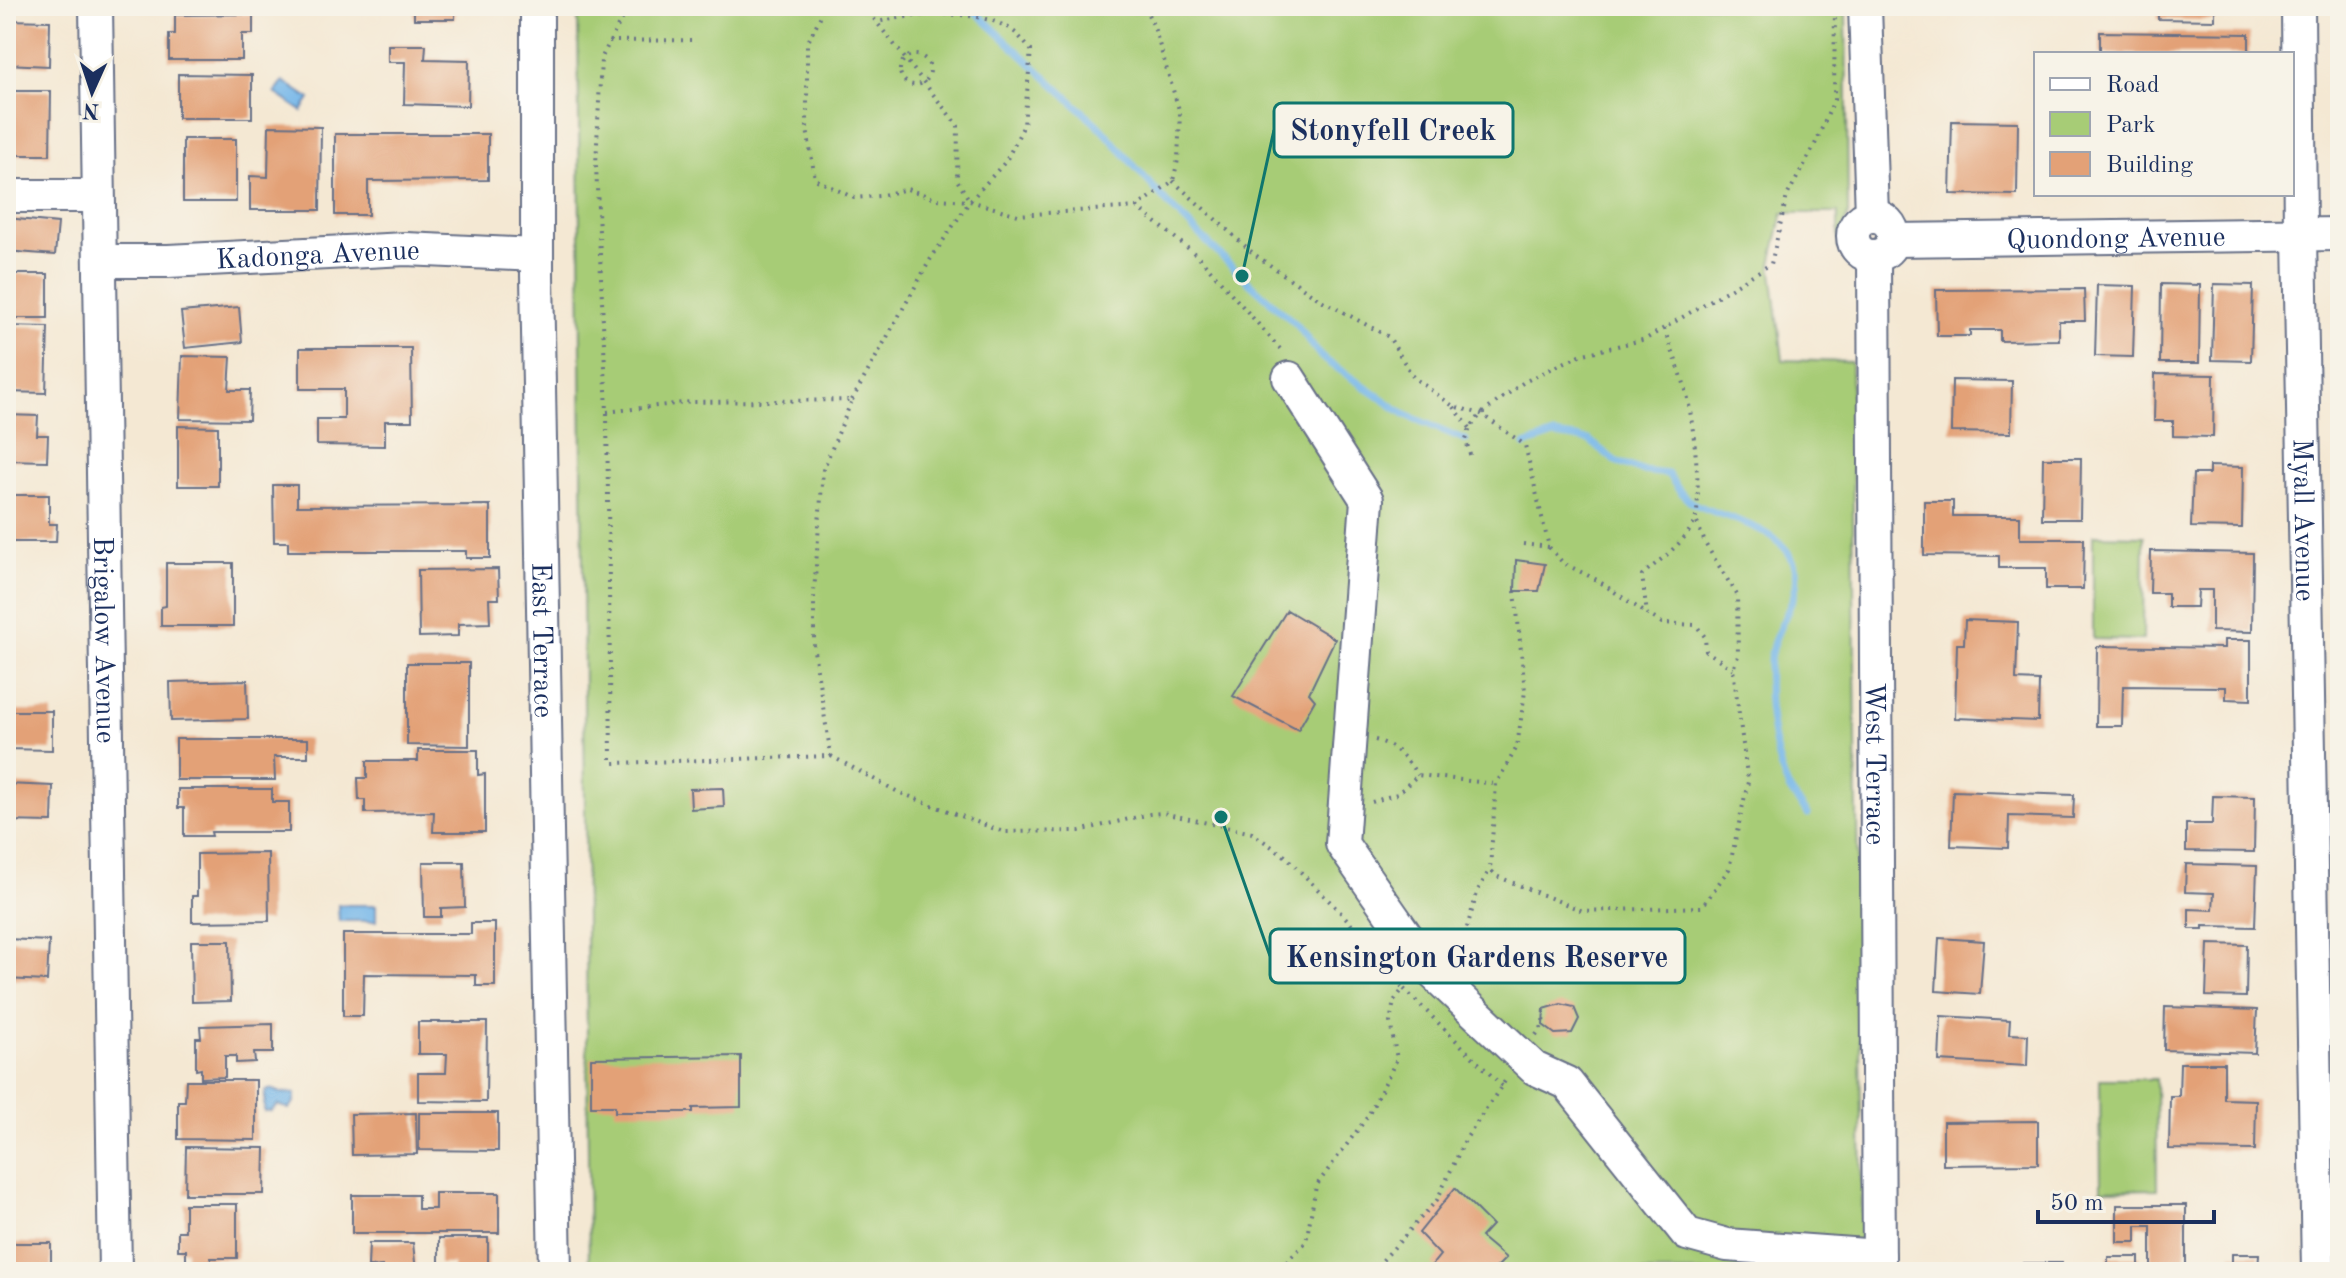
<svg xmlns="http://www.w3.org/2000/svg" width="2346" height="1278" font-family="'Old Standard TT',serif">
	<rect width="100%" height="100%" fill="#f7f3e8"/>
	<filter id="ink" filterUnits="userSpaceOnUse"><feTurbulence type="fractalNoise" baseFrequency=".0125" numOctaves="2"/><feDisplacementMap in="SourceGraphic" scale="16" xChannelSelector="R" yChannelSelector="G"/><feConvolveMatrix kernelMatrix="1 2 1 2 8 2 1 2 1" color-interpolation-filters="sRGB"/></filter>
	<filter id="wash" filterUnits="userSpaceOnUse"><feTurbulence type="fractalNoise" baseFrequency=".006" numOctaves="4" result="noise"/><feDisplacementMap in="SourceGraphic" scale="32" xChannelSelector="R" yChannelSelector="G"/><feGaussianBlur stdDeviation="1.8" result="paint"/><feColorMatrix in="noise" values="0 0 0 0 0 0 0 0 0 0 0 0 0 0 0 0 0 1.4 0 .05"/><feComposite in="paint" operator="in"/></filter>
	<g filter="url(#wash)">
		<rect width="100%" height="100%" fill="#f4e8d3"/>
		<path fill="#a7cc76" stroke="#617e6a" stroke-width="2" d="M578,6H1846L1848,213L1838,249V213H1783L1771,264L1783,360L1851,362L1863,1272H589Z
			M2093,535L2144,536L2143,640L2093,639Z
			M2100,1079H2156L2157,1189L2101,1190Z"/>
		<path fill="#73b6e9" stroke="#4772a4" stroke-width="2" d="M283,81L310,99L302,111L275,93Z
			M338,905H376V921H339Z
			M272,1089L281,1093L295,1094L294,1102L289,1109L278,1105L272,1111L264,1112L265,1091Z"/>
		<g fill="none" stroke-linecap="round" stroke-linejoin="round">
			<path stroke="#73b6e9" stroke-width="7" d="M969,6L1102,129L1168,204L1242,276L1297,325L1321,357L1406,415L1466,440
				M1525,445L1554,435L1589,440L1615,461L1642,471L1668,474C1674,483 1682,497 1691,502C1722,519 1779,525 1794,563C1805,590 1780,621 1773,645C1762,683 1772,753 1789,789C1794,798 1802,806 1808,814"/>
		</g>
		<g id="blocks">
			<path fill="#e3a177" d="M414,6H455V19H414Z
				M1946,6H2005V12H1946Z
				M2158,6H2215V20L2158,19Z
				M253,14V34H242V60H169V34H175V15Z
				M6,20L50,21L49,66L6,64Z
				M2100,32L2249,34V54H2100Z
				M388,45H426L425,59L469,60L468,106L404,104L405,62H388Z
				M178,74L252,75V118H178Z
				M12,91H51L50,155H11Z
				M1952,121L2018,122L2017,195L1950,194Z
				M269,126L321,127L320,210H250V176L268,177Z
				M335,134H488V180L368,181V215H335Z
				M183,139H236V202H183Z
				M6,218L58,223L55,255L6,251Z
				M6,274H48V318H6Z
				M2161,284L2200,285L2199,363H2160Z
				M2214,284L2253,285L2251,361L2212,360Z
				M2097,285L2135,286L2133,357L2095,356Z
				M2084,289L2085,321H2059V340L2000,341V330H1970V336H1937L1936,290Z
				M239,307L242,342L185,348L181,312Z
				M6,326L48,327L46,393L6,392Z
				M300,348H411L412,421H385V446L317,445V419H344V389H300Z
				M182,356L231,357L229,390H250L249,420L180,419Z
				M2155,374L2214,375L2213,437L2173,436V421H2154Z
				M1952,380L2012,381L2011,433L1951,432Z
				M6,415L38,416L37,435H48L47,461L6,460Z
				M178,426L218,427V486H178Z
				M2043,458H2081L2080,519H2042Z
				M2209,466L2243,467L2242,528L2191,527L2193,474H2209Z
				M273,485H297V506L490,505V558H466V551H288V542H274Z
				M6,495H49V524H57L56,542H6Z
				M1924,501H1953V516H2020V539H2084L2083,589H2046V568H1999V556L1924,555Z
				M2151,551L2253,553L2252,632L2212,631V590H2198L2197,607H2168V593H2150Z
				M1516,560L1545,564L1539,591H1515Z
				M166,563H233V626H161V607L166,606Z
				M498,569L499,599H489L490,623L458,624V636L419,637L418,570Z
				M1287,610L1335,639L1309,693L1315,700L1298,730L1233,696Z
				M1965,620L2018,622L2016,680L2039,681L2038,721L1955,718L1957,644H1964Z
				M2224,640H2251V700L2226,699V687L2123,686L2122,726H2096L2097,646L2224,648Z
				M407,663H469V746L407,745Z
				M247,680L248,719L171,721L170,682Z
				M6,711H52V750L6,749Z
				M176,739H308V757H274L275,780H176Z
				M418,750H478V775L485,774V832H433L434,812L365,813V800H359L358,778H367V761H418Z
				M6,784L53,786L52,822L6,821Z
				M723,788L724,807L691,809L690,789Z
				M178,789H272V802H289V832H211L212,836H184V808H178Z
				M1953,791L2074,795L2073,818L2009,816L2008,848L1951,846Z
				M2213,796L2255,797L2254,852L2186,851V824H2212Z
				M268,853L269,921L192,922V896H197V854Z
				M423,862H464L465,907L441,908V917H424Z
				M2186,864L2257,866L2255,927L2203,926V929H2189V909L2213,910L2214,893L2185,892Z
				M471,923H495V986H476V975L364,974L363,1016H343V934H471Z
				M1939,938L1984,941L1980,994L1936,991Z
				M6,939L49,941L47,981L6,979Z
				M191,941H230L231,1001L192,1002Z
				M2208,944L2247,945L2246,997L2206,996Z
				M1561,1004L1574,1007L1579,1019L1572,1033L1555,1034L1543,1025L1544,1009Z
				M2165,1007L2257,1010L2255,1053L2164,1050Z
				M1941,1016L2010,1020L2009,1034L2028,1035L2027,1066L1939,1061Z
				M418,1022H487L486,1102L418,1101V1073H446L447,1054H418Z
				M273,1024V1053H254L255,1062L236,1063V1056H225V1077L201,1078V1069L196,1070V1038H201L200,1026Z
				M741,1056V1107L693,1108V1112H615V1106H591V1058Z
				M2180,1063H2224V1099L2256,1100L2255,1150L2169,1149L2170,1096H2179Z
				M186,1080H256V1140L178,1139V1101H185Z
				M416,1113L417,1154L352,1155L351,1114Z
				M419,1113H498V1151L419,1150Z
				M2038,1121V1164L1943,1165V1122Z
				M186,1147L265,1148L264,1194H185Z
				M1455,1188L1492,1225L1481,1237L1506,1258L1492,1272H1442L1432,1265L1440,1255L1419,1233Z
				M435,1193H499V1233H352V1195H418V1209H435Z
				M185,1204H237V1258H211V1272H186V1250H178V1231H185Z
				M2117,1205H2186V1272H2151V1226H2136V1242H2117Z
				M439,1238H488V1272H453V1264H439Z
				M6,1243H51V1272H6Z
				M369,1243H413L416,1272H382V1266L368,1267Z
				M2232,1254H2259L2258,1272H2232Z
				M2108,1257H2139V1272H2108Z
				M2023,1263H2062V1272H2023Z
				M1953,1266H2008V1272H1953Z"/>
		</g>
	</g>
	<g filter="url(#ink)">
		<use href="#blocks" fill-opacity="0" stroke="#677087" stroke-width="2"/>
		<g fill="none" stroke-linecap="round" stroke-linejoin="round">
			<g stroke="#677087" stroke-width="36">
				<g id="minor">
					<path id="s1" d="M96,6L115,1272"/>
					<path id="s2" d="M537,6V276L555,1272"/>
					<path d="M1865,6L1872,215"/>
					<path id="s3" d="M2298,6L2300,234L2318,1272"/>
					<path d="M6,196H97"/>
					<circle cx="1873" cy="236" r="20"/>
					<path id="s4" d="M1894,240L2340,234"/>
					<path id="s5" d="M1874,256L1879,1272"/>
					<path id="s6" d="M100,261H168L406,249L537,255"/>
					<path d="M1289,378L1367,500L1342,844L1430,970L1534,1068L1567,1083L1687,1234L1727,1245L1879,1256"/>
				</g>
			</g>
			<path stroke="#677087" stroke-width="4" stroke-dasharray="2 6" stroke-linecap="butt" d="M831,6L824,9L807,44V129L815,179L854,198L879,196L907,189L937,199L970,201L1018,215L1137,207L1173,181L1178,160L1180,113L1154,27L1144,6
				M864,6L958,126L957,180L970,201
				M609,41L694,40
				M900 70a15 15 0 1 1 30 0a15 15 0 1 1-30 0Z
				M1173,181L1254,254L1319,299L1389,337L1413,377L1453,406L1481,414L1525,445L1549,547L1563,563L1597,580L1647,614
				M1137,207L1200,258L1282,351
				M1664,329C1672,351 1681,372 1687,394C1692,417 1704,504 1694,523C1683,544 1660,560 1642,575L1647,614L1662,623L1696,625L1705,637L1706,651L1733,669
				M852,400L930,260L970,201L1006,161L1024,125L1031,50C1025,44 1020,36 1013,31C980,7 915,14 877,22
				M1454,407L1470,428
				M607,412L691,402L852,400L823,470L814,593V651L831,756L614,763
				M1470,455L1466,440L1470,428L1481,414L1524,382L1580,355L1646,339L1771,264L1787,196L1813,149L1834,100L1835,6
				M1523,544L1549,547
				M1515,591L1525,691L1517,747L1496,784L1490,869L1496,876L1583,911L1702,907L1729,869L1748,782L1733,669L1738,656L1737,595L1706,545L1696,520
				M1375,740C1396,745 1405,758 1418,775
				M831,756L898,792L1003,832L1079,831L1150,814L1163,813L1252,833L1285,856L1347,919L1403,989L1394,1001L1390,1022L1397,1059L1368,1116L1316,1186L1306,1242L1277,1272
				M611,759L607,412L596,165L601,59L624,14V6
				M1372,802L1397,794L1418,775L1496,784
				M1452,954L1461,948L1478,890L1490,869
				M1404,989L1502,1086
				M1536,1035L1543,1025L1544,1009
				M1372,1272L1437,1200L1465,1140L1507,1078"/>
			<use href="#minor" stroke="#fff" stroke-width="32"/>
		</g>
	</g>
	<g text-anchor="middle" stroke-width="6" stroke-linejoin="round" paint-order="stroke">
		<g font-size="28" fill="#1b2f5e" stroke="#f7f3e8">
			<text dy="10" stroke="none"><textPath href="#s4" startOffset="222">Quondong Avenue</textPath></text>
			<text dy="10" stroke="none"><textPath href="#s6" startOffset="218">Kadonga Avenue</textPath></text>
			<text dy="10" stroke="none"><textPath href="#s3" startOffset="514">Myall Avenue</textPath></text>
			<text dy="10" stroke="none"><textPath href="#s1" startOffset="634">Brigalow Avenue</textPath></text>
			<text dy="10" stroke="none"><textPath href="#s2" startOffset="634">East Terrace</textPath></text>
			<text dy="10" stroke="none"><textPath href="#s5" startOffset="508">West Terrace</textPath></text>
		</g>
	</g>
	<path fill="none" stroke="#0f766e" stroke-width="3" d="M1242 276L1274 130M1221 817L1270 956"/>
	<g fill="#0f766e" stroke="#f7f3e8" stroke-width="3">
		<circle cx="1242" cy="276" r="8"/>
		<circle cx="1221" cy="817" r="8"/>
	</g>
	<g fill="#f7f3e8" stroke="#0f766e" stroke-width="3">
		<rect x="1274" y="103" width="239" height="54" rx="8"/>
		<rect x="1270" y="929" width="415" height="54" rx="8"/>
	</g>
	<g font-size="30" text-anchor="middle" font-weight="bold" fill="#1b2f5e">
		<text x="1393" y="140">Stonyfell Creek</text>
		<text x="1477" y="967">Kensington Gardens Reserve</text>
	</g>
	<rect width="2346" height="1278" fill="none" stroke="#f7f3e8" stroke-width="32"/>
	<rect x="2034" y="52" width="260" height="144" fill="#f7f3e8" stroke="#9fa5b1" stroke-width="2"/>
	<rect x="2050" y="78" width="40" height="12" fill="#ffffff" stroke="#9fa5b1" stroke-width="2"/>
	<text x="2106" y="92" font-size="24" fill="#1b2f5e">Road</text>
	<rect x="2050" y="112" width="40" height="24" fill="#a7cc76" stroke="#9fa5b1" stroke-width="2"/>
	<text x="2106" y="132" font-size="24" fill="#1b2f5e">Park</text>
	<rect x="2050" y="152" width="40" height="24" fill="#e3a177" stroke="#9fa5b1" stroke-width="2"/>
	<text x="2106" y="172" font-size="24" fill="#1b2f5e">Building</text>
	<g transform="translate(92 92) rotate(183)" stroke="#f7f3e8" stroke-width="6" paint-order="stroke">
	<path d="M0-6L14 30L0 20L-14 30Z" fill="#1b2f5e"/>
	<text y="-12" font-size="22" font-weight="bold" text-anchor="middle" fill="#1b2f5e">N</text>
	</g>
	<path d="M2038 1210v12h176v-12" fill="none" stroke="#1b2f5e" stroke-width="4"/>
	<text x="2050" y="1210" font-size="24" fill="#1b2f5e" stroke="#f7f3e8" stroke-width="6" paint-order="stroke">50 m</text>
</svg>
